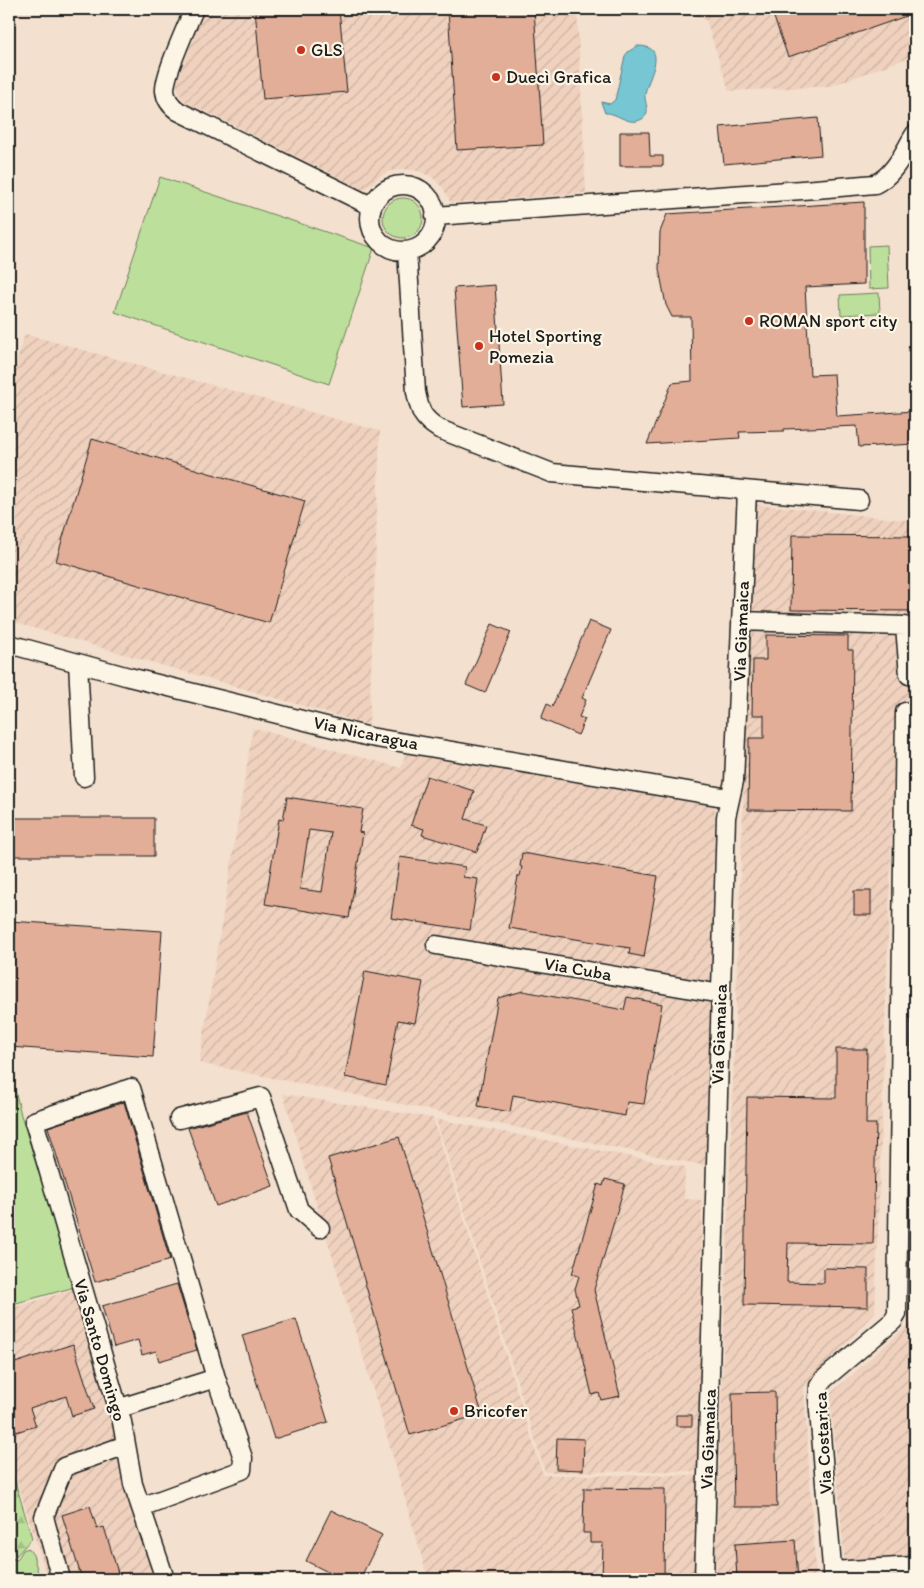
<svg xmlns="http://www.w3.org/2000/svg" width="924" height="1588" font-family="Itim,sans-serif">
	<defs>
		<pattern id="industrial-furrows" width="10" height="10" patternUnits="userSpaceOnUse" patternTransform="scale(1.25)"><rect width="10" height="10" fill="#efd1be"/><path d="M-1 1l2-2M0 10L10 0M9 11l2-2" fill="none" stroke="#ccb3a3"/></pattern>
		<pattern id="forest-firs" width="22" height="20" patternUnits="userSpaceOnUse" patternTransform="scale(1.25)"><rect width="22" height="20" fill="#bce09b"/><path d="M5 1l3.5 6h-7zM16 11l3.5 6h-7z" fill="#a1c085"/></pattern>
	</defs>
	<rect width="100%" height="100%" fill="#f4e0ce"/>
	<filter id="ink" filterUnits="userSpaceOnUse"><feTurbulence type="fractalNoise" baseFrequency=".02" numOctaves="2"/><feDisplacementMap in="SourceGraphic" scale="10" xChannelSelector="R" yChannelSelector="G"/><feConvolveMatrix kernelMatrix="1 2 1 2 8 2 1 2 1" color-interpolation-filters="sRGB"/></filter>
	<g filter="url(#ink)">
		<path fill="url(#industrial-furrows)" d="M204,9H577L586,193L451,203L443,188L432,177L418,171L403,169L390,171L380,176L364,190L182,100L176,84Z
			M680,9H915V55L831,86L729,91L706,20Z
			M25,334L380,431L369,725L9,621V388Z
			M754,504L915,521V691L899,708L895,736L875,1312L804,1388L816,1579H715Z
			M253,728L401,768L406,752L715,805L706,1166L199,1063Z
			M915,944V1579H846L830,1394L913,1321Z
			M283,1094L433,1118L543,1475H698L696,1579H428L384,1426Z
			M436,1119L685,1167L684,1199L702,1200L699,1471L545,1472Z
			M75,1289L158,1579H48L9,1456V1309Z"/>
		<path fill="#bce09b" stroke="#6c7e5c" d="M160,177L374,248L329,384L115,312Z
			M383 218a20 20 0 1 1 40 0a20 20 0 1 1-40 0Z
			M887,245L889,288L869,289L868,246Z
			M879,293L880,313L841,315L840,295Z
			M9,1068H10L21,1115L75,1287L9,1305Z
			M9,1546H10L13,1559L17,1560L23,1550L28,1548L33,1555L40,1579H9Z"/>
		<path fill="url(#forest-firs)" stroke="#6c7e5c" d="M12,1471L32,1538L16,1556L12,1546L9,1545V1472Z"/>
		<path fill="#77c6d4" stroke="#53828a" d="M637,46C671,45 647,79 645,94C644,103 652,113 642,119C629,127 617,112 605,113L601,102L610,104L615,100L625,56L628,52Z"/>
		<path fill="#e3ae98" stroke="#1c1c1c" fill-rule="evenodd" d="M255,9H339L347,92L263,99Z
			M448,9H534L543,145L457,150Z
			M771,9H915V13L788,57Z
			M818,118L821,155L724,164L720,127Z
			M620,132H649L650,156H663V166H620Z
			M864,202V284L805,287L810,375L834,374L837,416L915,411V444L859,447L857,426L784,429V431L739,432L740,438L647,444L672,383L692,381L691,317H672L666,305L659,269L660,232L667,214Z
			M495,285L503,404L463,407L454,288Z
			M92,439L305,501L269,623L56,561Z
			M792,535L914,536V611L791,610Z
			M589,621L611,630L582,698L586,700L579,717L585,719L578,735L541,719L547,704L552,707Z
			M492,624L511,632L485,693L466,685Z
			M766,635L848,636V650H853L851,811L748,810L749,738H764V715H752L753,660H766Z
			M427,776L474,791L465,819L486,825L477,852L422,835L424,829L411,825Z
			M287,797L363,809L359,832L363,833L349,918L265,904L279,819L283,820ZM309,830L331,833L322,892L300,889Z
			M9,818H154V856H9Z
			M522,853L658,876L644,957L629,954L630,948L509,928L518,876H520L522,867L520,866Z
			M400,857L465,867L463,877L478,879L470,930L391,918Z
			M854,891H871V915H854Z
			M9,921L162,931L153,1057L9,1047Z
			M365,971L423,982L415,1023L398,1020L386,1085L345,1077Z
			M523,991L624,1010L627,997L662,1004L644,1104L627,1102L625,1116L513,1095L510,1112L478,1106L498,998Z
			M836,1049H867L866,1124H876L873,1244L788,1243L787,1282L824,1283V1268L868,1269V1307L744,1305L747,1097L836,1098Z
			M124,1102L170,1260L95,1282L48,1127Z
			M247,1112L273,1186L216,1206L188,1128Z
			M399,1137L482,1414L410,1435L328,1158Z
			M605,1179L625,1184L594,1290L620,1396L601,1400L599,1393L592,1395L571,1307L579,1305L575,1289L579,1276L572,1274L598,1184L603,1186Z
			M177,1284L197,1350L159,1361L156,1351L142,1355L138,1340L114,1347L102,1306Z
			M296,1319L328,1422L274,1439L242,1335Z
			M73,1344L94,1409L72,1416L66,1396L30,1408L36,1426L16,1432L9,1411V1365Z
			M775,1392L777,1507H734L732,1393Z
			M676,1415H692V1426H676Z
			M557,1438L584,1439L583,1470L556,1469Z
			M584,1488L665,1489L664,1579H602L603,1543H590V1533H583Z
			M90,1506L97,1529L104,1527L119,1576L110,1579H82L62,1515Z
			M331,1510L382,1535L360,1579H342L306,1561Z
			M795,1540L798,1579H737L735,1544Z"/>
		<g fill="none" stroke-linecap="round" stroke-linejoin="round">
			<g stroke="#1c1c1c" stroke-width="21">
				<path id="minor" d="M194,9C187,26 164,75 165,91C166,100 171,106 178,111L371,206
					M370 218a33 33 0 1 1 66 0a33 33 0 1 1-66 0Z
					M435,216L816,189L875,184C895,175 904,151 915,134
					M407,251L416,392C420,412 422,418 439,429L552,473L859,500
					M741,621L905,626L909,675
					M9,644L129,677L370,737L729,798
					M78,663L84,777
					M436,945L721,994
					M179,1119L261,1097L299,1210L320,1228
					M117,1409L216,1378
					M141,1507L242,1470L243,1458L216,1378L131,1088L34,1121L122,1422L133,1484L165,1579
					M832,1571L915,1566
					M61,1579L44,1517L64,1467L126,1445
					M704,1579L726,817L734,781L747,491
					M833,1579L818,1399L819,1386L824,1379L893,1321L897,1314L905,712L915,710"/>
			</g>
			<use href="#minor" stroke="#fcf5e5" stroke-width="18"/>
		</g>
	</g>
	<g fill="#c8321e" stroke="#fcf5e5" stroke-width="2">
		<circle cx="301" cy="50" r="5"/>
		<circle cx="496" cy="77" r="5"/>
		<circle cx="749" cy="321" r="5"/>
		<circle cx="479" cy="346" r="5"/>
		<circle cx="454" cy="1411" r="5"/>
	</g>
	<g text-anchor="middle" stroke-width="4.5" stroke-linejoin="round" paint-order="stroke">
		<g font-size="18" fill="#1c1c1c" stroke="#fcf5e5" text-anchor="start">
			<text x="311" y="56">GLS</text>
			<text x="506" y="83">Duecì Grafica</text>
			<text x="759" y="327">ROMAN sport city</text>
			<text x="489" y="342">Hotel Sporting<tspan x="489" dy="21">Pomezia</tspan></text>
			<text x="464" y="1417">Bricofer</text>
		</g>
		<g font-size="18" fill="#1c1c1c" stroke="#fcf5e5">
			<text transform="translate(741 631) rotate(-88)" y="6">Via Giamaica</text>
			<text transform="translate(366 733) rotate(12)" y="6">Via Nicaragua</text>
			<text transform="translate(578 969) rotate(10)" y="6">Via Cuba</text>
			<text transform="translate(719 1034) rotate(-88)" y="6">Via Giamaica</text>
			<text transform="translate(100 1350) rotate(74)" y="6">Via Santo Domingo</text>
			<text transform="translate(708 1439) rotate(-88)" y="6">Via Giamaica</text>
			<text transform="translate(823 1443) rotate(-93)" y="6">Via Costarica</text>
		</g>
	</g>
	<rect width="924" height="1588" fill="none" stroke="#fcf5e5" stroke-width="30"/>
	<rect x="15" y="15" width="894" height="1558" fill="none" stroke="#1c1c1c" stroke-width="2" filter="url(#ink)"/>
</svg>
